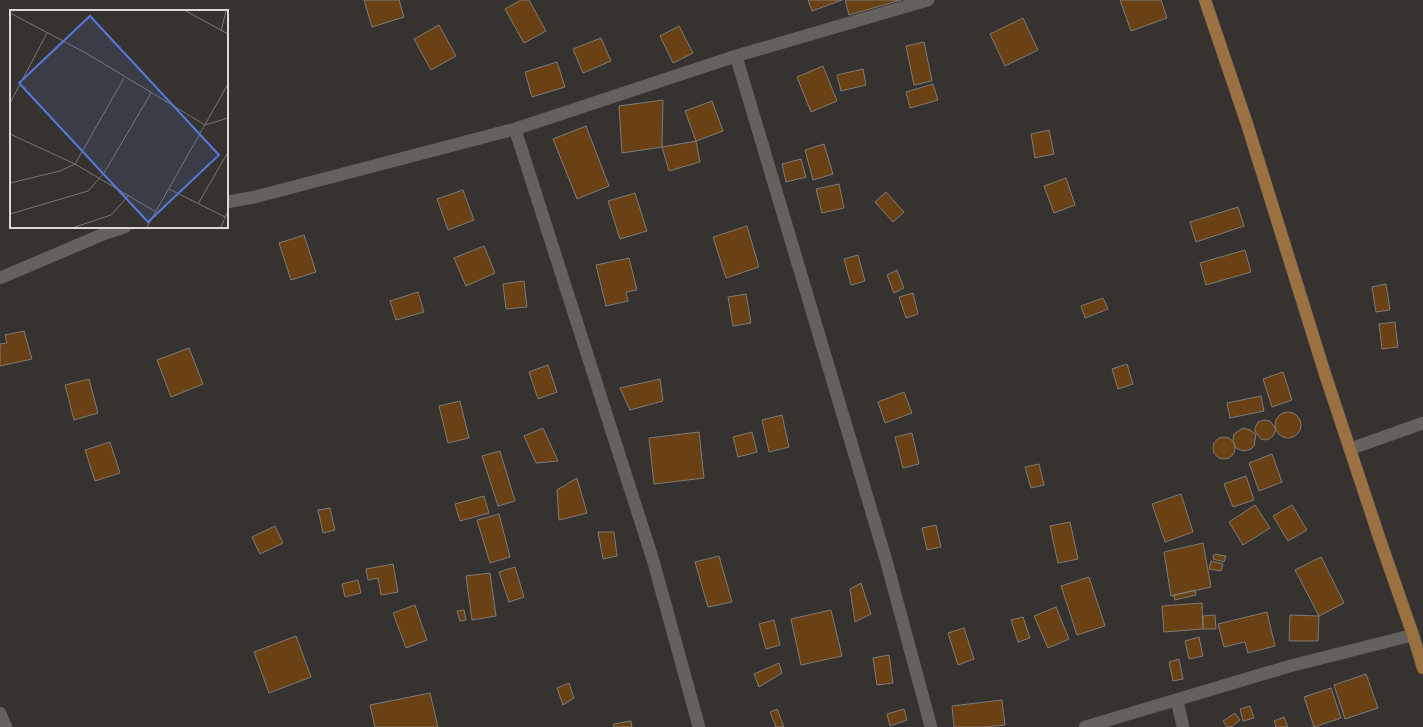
<svg xmlns="http://www.w3.org/2000/svg" width="1423" height="727" font-family="'Source Sans 3',sans-serif">
	<rect width="100%" height="100%" fill="#35322f"/>
	<path fill="#694114" stroke="#7e7b77" d="M364,0H399L404,17L372,27Z
		M521,0H529L546,31L524,43L505,9Z
		M808,0H842L812,11Z
		M845,0H901L849,15Z
		M1120,0H1161L1167,18L1131,31Z
		M1023,18L1038,50L1005,66L990,34Z
		M439,25L456,56L431,70L414,39Z
		M679,26L693,53L673,63L660,36Z
		M601,38L611,61L583,73L573,49Z
		M924,42L932,81L914,85L906,46Z
		M557,62L565,87L532,97L525,72Z
		M823,66L837,101L811,112L797,77Z
		M863,69L866,85L841,91L837,75Z
		M933,84L938,100L910,108L906,92Z
		M663,100L662,147L622,153L619,106Z
		M712,101L723,131L696,141L685,111Z
		M586,126L609,186L577,199L553,139Z
		M1049,130L1054,154L1035,158L1031,134Z
		M696,141L700,162L669,171L662,147Z
		M824,144L833,174L813,180L805,150Z
		M801,159L806,177L786,182L782,164Z
		M1066,178L1075,205L1054,213L1044,186Z
		M839,184L844,208L822,213L816,189Z
		M463,190L474,220L448,230L437,199Z
		M886,192L904,212L893,222L875,202Z
		M635,193L647,231L620,239L608,201Z
		M1238,207L1244,226L1196,242L1190,222Z
		M747,226L759,267L726,278L713,237Z
		M304,235L316,272L291,280L279,243Z
		M484,246L495,273L466,286L454,258Z
		M1245,250L1251,272L1206,285L1200,263Z
		M858,255L865,281L851,285L844,259Z
		M629,258L637,290L626,292L628,301L606,306L596,265Z
		M897,270L904,288L894,293L887,275Z
		M524,281L527,307L506,309L503,284Z
		M1386,284L1390,310L1376,312L1372,287Z
		M418,292L424,312L396,320L390,301Z
		M913,293L918,314L906,318L899,297Z
		M746,294L751,323L733,326L728,297Z
		M1103,298L1108,309L1085,318L1081,306Z
		M1395,322L1398,347L1382,349L1379,324Z
		M24,331L32,359L0,366V344L7,343L5,335Z
		M189,348L203,384L171,397L157,360Z
		M1127,364L1133,384L1118,389L1112,369Z
		M548,365L557,392L538,399L529,372Z
		M1283,372L1292,400L1272,407L1263,379Z
		M89,379L98,413L74,420L65,385Z
		M660,379L663,401L630,410L620,388Z
		M904,392L912,413L885,423L878,402Z
		M1261,396L1264,411L1230,418L1227,403Z
		M460,401L469,438L448,443L439,406Z
		M1275 425a13 13 0 1 1 26 0a13 13 0 1 1-26 0Z
		M782,415L789,447L769,452L762,420Z
		M1264,420L1270,421L1276,429L1273,436L1267,440L1261,439L1255,431V428L1258,422Z
		M543,428L558,461L536,463L524,436Z
		M1243,428L1250,430L1256,434L1254,446L1251,449L1243,451L1236,448L1233,441L1234,434Z
		M699,432L704,478L654,484L649,438Z
		M752,432L757,452L738,457L733,437Z
		M912,433L919,464L903,468L895,437Z
		M1213 448a11 11 0 1 1 22 0a11 11 0 1 1-22 0Z
		M110,442L120,473L95,481L85,450Z
		M500,451L515,501L498,506L482,456Z
		M1272,454L1282,482L1259,491L1249,463Z
		M1039,464L1044,485L1031,488L1025,467Z
		M1246,476L1254,500L1233,507L1224,484Z
		M577,478L587,513L559,520L557,490Z
		M1181,494L1193,532L1165,542L1152,504Z
		M484,496L489,513L460,521L455,504Z
		M1255,505L1270,528L1243,545L1229,522Z
		M1292,505L1307,530L1288,541L1273,516Z
		M330,508L335,530L323,533L318,510Z
		M499,514L510,557L490,563L477,520Z
		M1070,522L1078,559L1058,563L1050,526Z
		M936,525L941,547L927,550L922,528Z
		M275,526L283,543L260,554L252,537Z
		M598,532H614L617,556L603,559Z
		M1203,543L1211,587L1171,596L1164,552Z
		M1214,554L1226,556L1224,562L1213,559Z
		M719,556L732,602L708,607L695,562Z
		M1321,557L1344,603L1319,616L1295,570Z
		M1211,561L1223,564L1221,571L1209,569Z
		M393,564L398,592L381,595L378,578L368,580L366,569Z
		M515,567L524,597L509,602L499,572Z
		M490,573L496,616L472,620L466,576Z
		M1089,577L1105,626L1077,635L1061,586Z
		M358,580L361,593L345,597L342,584Z
		M861,583L871,614L855,622L850,589Z
		M1195,590L1196,595L1175,600L1174,595Z
		M1202,603L1203,629L1164,632L1162,606Z
		M415,605L427,640L406,648L393,613Z
		M1056,607L1069,639L1048,648L1034,616Z
		M464,610L466,620L460,621L457,611Z
		M831,610L842,656L801,665L791,619Z
		M1267,612L1275,646L1248,653L1245,642L1224,647L1218,624Z
		M1215,615L1216,629H1203V616Z
		M1290,615L1319,616L1318,641H1289Z
		M1023,617L1030,638L1018,642L1011,620Z
		M774,620L780,645L766,649L759,624Z
		M964,628L974,659L958,665L948,633Z
		M296,636L311,677L269,693L254,652Z
		M1199,637L1203,656L1189,659L1185,641Z
		M889,655L893,683L877,685L873,658Z
		M1179,659L1183,679L1173,681L1169,662Z
		M779,663L782,673L759,687L754,674Z
		M1366,674L1378,708L1345,719L1334,685Z
		M569,683L574,698L563,705L557,688Z
		M1331,688L1341,718L1314,727L1304,697Z
		M430,693L438,727H375L370,705Z
		M1002,700L1005,725L986,727H954L952,706Z
		M1250,706L1254,718L1243,721L1240,709Z
		M777,709L784,727H776L770,712Z
		M904,709L907,720L890,726L887,714Z
		M1235,713L1240,720L1231,727H1227L1223,721Z
		M1284,717L1288,727H1276L1274,721Z
		M631,721L632,727H614L613,724Z"/>
	<g fill="none" stroke-linecap="round" stroke-linejoin="round">
		<g stroke="#52504d" stroke-width="13">
			<path id="minor" d="M736,56L886,560L931,727
				M515,129L653,560L699,727
				M227,202L255,197L515,129L736,56L928,0
				M0,278L106,233L125,227
				M1350,449L1423,423
				M1177,700L1183,727
				M0,713L6,727
				M1085,727L1290,666L1413,635"/>
		</g>
		<g stroke="#52504d" stroke-width="13">
			<path id="major" d="M1205,0L1247,124L1325,374L1380,540L1413,635L1423,668"/>
		</g>
		<use href="#minor" stroke="#65615e" stroke-width="12"/>
		<use href="#major" stroke="#9c7142" stroke-width="12"/>
	</g>
	<g transform="translate(10 10)">
		<rect width="218" height="218" fill="#35322f"/>
		<path fill="none" stroke="#787573" stroke-width="1" d="M176,1L218,24M0,3L76,43L195,115L218,108M211,21L216,1M0,93L37,23M0,124L65,154L146,202M0,173L50,161L65,154L114,68M159,179L215,207M188,194L218,142M0,204L78,181L94,163L141,83M65,217L101,205L119,185M137,217L218,74M211,217L218,201"/>
		<path fill="#5678d8" fill-opacity="0.15" stroke="#5678d8" stroke-width="2" d="M80,6L209,145L138,212L9,73Z"/>
		<rect width="218" height="218" fill="none" stroke="#dcdad8" stroke-width="2"/>
	</g>
</svg>
